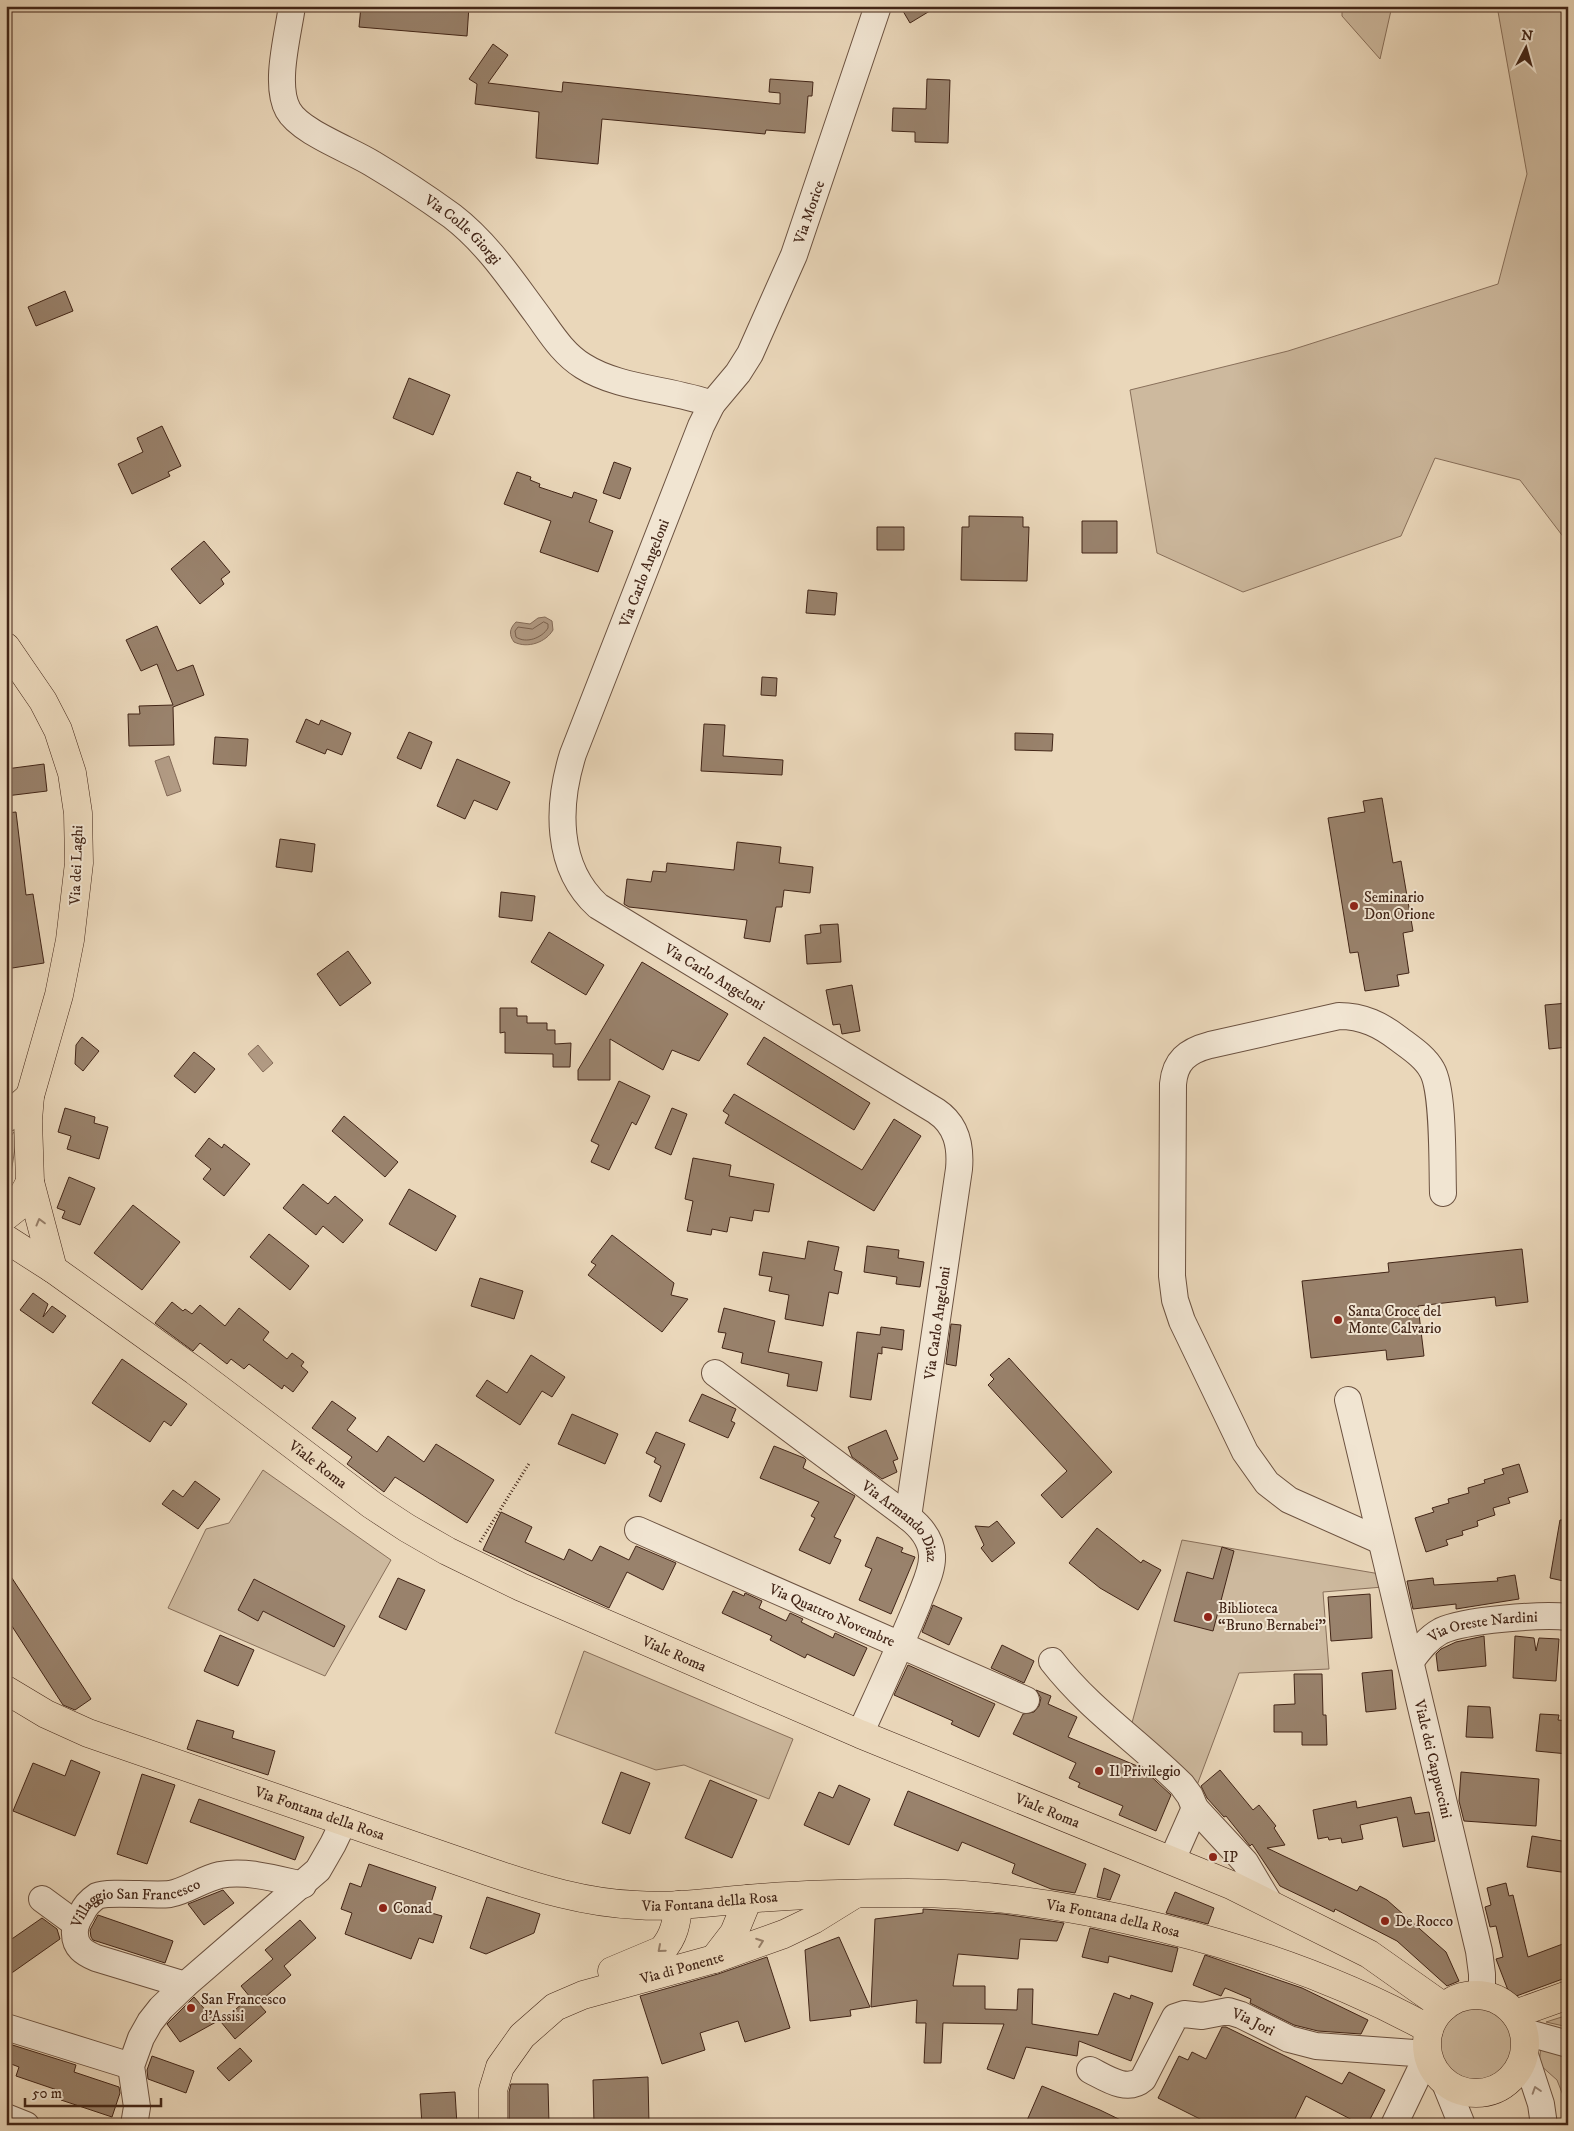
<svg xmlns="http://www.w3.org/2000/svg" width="1574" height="2131" font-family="'IM FELL DW Pica',serif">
	<rect width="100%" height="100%" fill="#ead7ba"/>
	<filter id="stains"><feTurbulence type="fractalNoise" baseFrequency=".004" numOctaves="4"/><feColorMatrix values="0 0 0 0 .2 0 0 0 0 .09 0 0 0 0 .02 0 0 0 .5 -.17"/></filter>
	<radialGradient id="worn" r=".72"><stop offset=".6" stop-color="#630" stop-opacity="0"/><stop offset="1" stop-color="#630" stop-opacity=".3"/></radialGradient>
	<path fill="#cdb99e" stroke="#886f5a" d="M1342,6H1392L1380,59L1342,16Z
		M1497,6H1568V543L1520,480L1435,458L1401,536L1243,592L1157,553L1130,390L1288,351L1498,284L1527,174Z
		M19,1125L7,1196H6V1143Z
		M263,1470L391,1560L325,1676L168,1608L206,1529L229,1523Z
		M1182,1540L1380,1574L1383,1587L1323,1592L1329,1669L1239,1673L1196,1788L1130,1730Z
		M584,1651L793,1739L769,1799L684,1765L656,1770L555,1733Z
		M1439 2044a37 37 0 1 1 74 0a37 37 0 1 1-74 0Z
		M1568,2015V2027L1546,2022Z
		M1541,2046L1568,2055V2108L1557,2080L1539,2064Z"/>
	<path fill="#b19a83" stroke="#856b58" d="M545,617L552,621L553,630C546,642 528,649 514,642C509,635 509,629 516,622L530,624L538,618Z
		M169,756L181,791L167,796L155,761Z
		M258,1045L273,1063L263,1072L248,1054Z"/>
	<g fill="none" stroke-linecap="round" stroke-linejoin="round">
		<path stroke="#7a604d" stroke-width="1" d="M544,622L548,624V628C542,638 526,644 516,637L515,631L518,627L532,629Z"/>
	</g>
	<path fill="#99826c" stroke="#422517" d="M361,6H469L467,36L359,27Z
		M900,6H938L910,23Z
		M493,44L508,55L488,83L562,92L563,82L780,104V93L769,92L770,79L813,82L812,96H808L805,133L766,130L765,134L602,119L598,164L536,158L539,112L475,104L477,84L469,79Z
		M927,79L950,80L948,143L915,142V132L892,131L893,108L926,109Z
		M65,291L73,311L36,326L28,307Z
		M409,378L450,395L433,435L393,418Z
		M162,426L181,466L168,472L170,476L132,494L118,464L143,452L137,438Z
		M614,462L631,468L620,499L603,493Z
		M517,472L531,477L530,480L540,484L539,487L572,498L574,492L597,500L589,522L613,531L598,572L540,552L551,521L504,504Z
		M969,516L1023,517V527H1029L1027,581L961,580L962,527H969Z
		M1082,521H1117V553H1082Z
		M877,527H904V550H877Z
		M204,541L230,572L221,579L224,584L200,604L171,569Z
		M808,590L837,593L835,615L806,613Z
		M157,626L177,671L193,665L204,695L173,707L174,745L129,746L128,714H140L139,706L173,705L157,664L141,671L126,640Z
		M762,677L777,678L776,696L761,695Z
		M306,719L319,725L321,720L351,733L342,755L327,749L325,754L296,742Z
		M704,724L725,725L723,756L783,760L782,775L701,771Z
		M409,732L432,742L421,769L397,758Z
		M1015,733L1053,734L1052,751L1015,750Z
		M215,737L248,739L246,766L213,764Z
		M457,759L510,782L497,810L474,800L465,819L437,806Z
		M44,764L47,791L6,796V769Z
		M1382,798L1393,863L1401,861L1413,931L1403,933L1409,973L1397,975L1399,986L1365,991L1358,952L1350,953L1328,818L1365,812L1363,801Z
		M16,812L26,895L33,894L44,963L6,969V813Z
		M280,839L315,844L312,872L276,867Z
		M737,842L781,847L779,863L813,867L810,893L784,890L782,907H776L770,942L744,938L747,920L629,907L624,904L627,879L651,882L653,871L666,872L667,863L734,870Z
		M501,892L535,896L532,921L499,917Z
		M838,924L841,962L807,964L805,935L821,933L820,925Z
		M549,932L604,965L586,995L531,962Z
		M348,951L371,983L340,1006L317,974Z
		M642,962L728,1014L699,1061L672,1050L663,1070L610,1039V1080H578V1070Z
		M852,985L860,1031L842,1034L840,1024L833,1025L826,990Z
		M1568,1003V1047L1549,1049L1545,1005Z
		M500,1008H517V1016H527V1023H547V1030H555V1044L571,1043L570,1067H553V1054L505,1053V1032L500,1033Z
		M82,1037L99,1051L83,1071L75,1064L76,1045Z
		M764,1037L870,1103L854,1130L747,1064Z
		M194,1052L215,1069L195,1093L174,1076Z
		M619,1081L650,1096L636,1125L632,1122L609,1170L591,1162L599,1145L591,1141Z
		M734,1094L862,1170L894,1119L921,1136L874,1211L725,1123L729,1115L723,1111Z
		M65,1108L95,1117L94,1123L108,1127L99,1159L67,1149L71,1136L58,1132Z
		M672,1108L687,1114L671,1155L655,1148Z
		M344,1116L398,1162L385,1177L332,1131Z
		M209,1138L222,1148L224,1144L250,1164L224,1196L203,1179L211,1169L195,1156Z
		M693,1158L731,1165L729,1176L774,1184L769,1212L754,1210L752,1221L730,1217L727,1232L712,1229L711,1235L687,1231L693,1201L685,1199Z
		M69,1177L95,1188L80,1225L62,1218L65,1211L57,1208Z
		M303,1184L328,1204L335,1196L363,1220L343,1243L323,1226L316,1235L283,1208Z
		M409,1189L456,1216L436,1251L389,1224Z
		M133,1205L180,1242L142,1290L94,1253Z
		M269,1234L309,1266L290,1290L250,1257Z
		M612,1235L674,1283L671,1295L688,1299L662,1332L588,1275L596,1265L591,1262Z
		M808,1241L839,1247L834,1270L842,1272L838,1294L829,1292L823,1326L785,1319L789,1295L769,1291L772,1277L759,1275L763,1252L805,1259Z
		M867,1246L899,1250L898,1258L924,1262L920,1287L896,1284L897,1277L864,1272Z
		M1522,1249L1528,1302L1496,1306L1495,1297L1418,1306L1424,1356L1387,1360L1386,1350L1311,1358L1302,1281L1389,1272L1388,1263Z
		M480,1278L523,1291L514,1319L471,1306Z
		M33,1293L48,1304L43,1317L52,1306L66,1316L53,1333L20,1310Z
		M172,1302L183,1311L185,1309L192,1314L200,1305L225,1326L239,1308L269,1332L263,1340L287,1359L292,1353L304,1362L301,1366L308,1372L293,1392L284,1385L282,1389L249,1364L244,1369L231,1359L227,1364L200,1343L193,1351L155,1323Z
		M724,1308L775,1321L768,1352L822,1362L817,1391L787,1386L789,1374L741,1363L743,1353L722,1348L726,1333L718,1332Z
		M951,1324L961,1325L956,1366L946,1364Z
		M881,1327L904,1330L902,1350L882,1347V1354L878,1353L871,1400L850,1397L857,1332L880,1335Z
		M531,1355L565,1377L552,1397L542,1391L520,1425L476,1396L487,1380L507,1393Z
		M1009,1358L1112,1472L1062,1518L1041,1495L1067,1471L988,1385L994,1379L990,1375Z
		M122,1359L187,1404L171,1426L164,1421L150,1442L92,1403Z
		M702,1394L736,1409L731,1421L735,1423L728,1438L689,1421Z
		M332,1401L356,1418L347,1430L377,1452L388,1436L424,1462L436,1444L494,1480L467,1523L395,1477L384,1492L347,1464L352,1457L312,1428Z
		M572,1414L618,1434L605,1464L558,1444Z
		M886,1430L898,1459L893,1461L897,1472L882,1479L852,1457L848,1447Z
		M656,1432L685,1444L661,1502L649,1496L661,1466L654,1462L656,1458L646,1453Z
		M774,1446L804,1458L806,1460L803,1468L855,1496L834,1537L841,1540L830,1564L799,1550L815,1518L811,1516L819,1502L760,1478Z
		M1519,1464L1528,1492L1508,1498L1510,1503L1493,1508L1495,1515L1477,1521L1478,1526L1462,1531L1463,1535L1446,1540L1448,1545L1426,1552L1415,1518L1434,1512L1432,1508L1449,1503L1448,1499L1469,1493L1468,1488L1485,1483L1484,1480L1504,1474L1502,1469Z
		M195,1481L220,1499L198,1529L162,1504L173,1490L183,1497Z
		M501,1512L532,1527L525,1542L564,1560L569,1549L592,1561L600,1546L629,1560L636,1546L676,1563L663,1590L627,1572L609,1608L483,1550Z
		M1560,1520H1568V1582L1550,1578Z
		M997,1521L1015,1543L992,1562L981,1548L984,1545L975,1526L989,1527Z
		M1097,1528L1141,1563L1143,1560L1161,1570L1138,1610L1100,1588L1069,1563Z
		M877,1537L903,1548L901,1552L915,1557L891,1614L859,1600L872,1569L865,1566Z
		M1222,1547L1234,1551L1213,1631L1174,1621L1187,1572L1213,1579Z
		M6,1569L91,1699L75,1710L63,1705L6,1617Z
		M1515,1575L1519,1599L1456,1609V1604L1413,1609L1407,1581L1433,1578L1434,1585L1498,1581L1497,1578Z
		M398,1578L425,1590L406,1630L379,1617Z
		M254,1579L345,1626L334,1647L263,1611L258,1621L238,1610Z
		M733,1591L744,1596L745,1593L762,1601L759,1608L786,1621L790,1613L803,1619L801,1622L833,1638L835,1633L867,1648L854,1676L807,1654L805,1658L770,1640L772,1636L722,1613Z
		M1370,1594L1372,1638L1331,1641L1328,1597Z
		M933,1605L962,1618L949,1645L922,1632Z
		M220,1635L254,1650L238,1686L204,1671Z
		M1484,1636L1486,1666L1438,1671L1436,1654L1441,1649L1456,1642Z
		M1515,1636L1534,1638L1536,1651L1539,1638L1559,1639L1556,1681L1513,1678Z
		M1002,1645L1034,1661L1024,1683L991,1668Z
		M908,1665L995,1704L979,1737L951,1724L953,1721L894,1695Z
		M1392,1670L1396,1709L1366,1712L1362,1673Z
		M1294,1674H1322L1323,1715H1326L1327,1745H1302V1732H1274V1705L1295,1704Z
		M1036,1690L1051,1696L1048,1704L1077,1717L1068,1737L1142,1768L1171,1795L1156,1831L1119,1815L1123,1806L1078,1787L1080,1783L1069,1778L1076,1763L1013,1734L1023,1714L1034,1712L1039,1706L1041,1698Z
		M1468,1706L1490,1707L1493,1738L1466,1737Z
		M1540,1714L1559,1715L1558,1720L1568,1721V1754L1536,1751Z
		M197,1720L234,1731L232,1738L275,1751L268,1775L187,1749Z
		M71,1760L100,1772L75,1836L13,1811L33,1763L65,1776Z
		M1220,1770L1253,1810L1259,1805L1276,1826L1274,1828L1285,1845L1267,1848L1357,1891L1360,1886L1387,1900L1446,1952L1459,1981L1447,1986L1397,1941L1335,1909L1334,1912L1280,1886L1252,1844L1250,1846L1226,1816L1224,1817L1207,1798L1201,1786Z
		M621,1772L650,1783L630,1834L602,1823Z
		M1461,1772L1539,1779L1536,1826L1464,1821L1459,1801Z
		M142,1774L175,1785L147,1864L117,1854Z
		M710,1780L757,1800L732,1858L685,1838Z
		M839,1785L870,1799L849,1845L804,1825L819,1792L833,1798Z
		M908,1791L1086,1864L1075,1893L1051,1889L1012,1873L1015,1864L962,1842L958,1851L894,1825Z
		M1411,1797L1415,1814L1429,1812L1435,1841L1403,1847L1397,1817L1360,1825L1363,1839L1342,1843L1341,1838L1329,1840L1328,1837L1318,1839L1313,1810L1356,1801L1357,1808Z
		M199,1799L304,1837L295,1860L190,1822Z
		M1532,1836L1568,1842V1873L1527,1867Z
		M369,1864L436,1887L428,1912L442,1916L433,1943L419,1938L411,1959L345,1934L352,1913L341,1909L350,1883L361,1887Z
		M1104,1868L1120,1875L1110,1900L1097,1897Z
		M1506,1883L1509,1896L1513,1895L1528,1957L1568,1942V1977L1511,1998L1496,1959L1503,1957L1496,1926L1490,1927L1485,1907L1491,1905L1487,1888Z
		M223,1890L234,1903L204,1925L188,1904Z
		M1175,1892L1214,1908L1208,1924L1166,1913Z
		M487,1897L540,1914L534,1933L486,1954L470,1948Z
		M923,1909L1003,1914L1064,1923L1057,1941L1020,1939L1018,1959L958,1954L953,1986H985V2009L1017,2010L1018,1989H1033L1032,2024L1098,2035L1114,1993L1130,1999L1131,1995L1153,2003L1131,2061L1079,2041L1077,2056L1026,2047L1014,2079L987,2069L1004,2024L943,2023L941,2063H924L926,2023H916L917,2000L871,2007L875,1919L923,1913Z
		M98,1915L173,1941L165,1963L93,1940L91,1937L90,1930Z
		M42,1918L57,1929L60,1939L6,1977V1943Z
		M300,1920L316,1938L284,1966L291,1975L258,2003L266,2012L235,2039L221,2022L250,1997L241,1986L273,1959L265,1950Z
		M1090,1928L1178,1948L1172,1972L1109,1956L1108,1963L1082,1957Z
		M839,1937L870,2007L850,2010L851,2016L810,2021L805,1950Z
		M1205,1955L1302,1988L1368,2020L1361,2034L1318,2031L1294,2025L1250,2003L1251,1999L1225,1988L1221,1996L1193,1985Z
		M767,1957L790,2028L745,2042L738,2021L700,2033L705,2050L662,2064L640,1996L718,1974Z
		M194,1997L216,2022L180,2042L167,2024Z
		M1222,2027H1226L1342,2084L1349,2072L1385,2090L1367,2125H1362L1306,2096L1292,2125H1212L1158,2098L1179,2056L1188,2060L1192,2052L1206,2059Z
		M6,2043L76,2065L74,2072L119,2087L120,2093L112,2117L61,2100L63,2092L16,2076L19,2067L6,2062Z
		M240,2048L252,2061L229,2081L217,2068Z
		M152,2056L194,2071L186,2093L148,2079L147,2070Z
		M648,2077L649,2125H594L593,2080Z
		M511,2084H548L549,2125H509V2092Z
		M1042,2086L1100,2110L1131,2125H1025Z
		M455,2092L457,2125H422L420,2094Z"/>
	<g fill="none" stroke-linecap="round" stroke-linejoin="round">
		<g stroke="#6c5240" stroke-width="28">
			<g id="minor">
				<path id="s1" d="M292,6C288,35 274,85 288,110C300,132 351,150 373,164C400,180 427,198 452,216C487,243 510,278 536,313C550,332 562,353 583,366C619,389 671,389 712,404"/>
				<path id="s2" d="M878,6L794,255L750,354L738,373L712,404L701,426L573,754C557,805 555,867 598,906L936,1111C957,1125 961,1146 959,1169L908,1517"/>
				<path id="s3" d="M715,1373L908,1517C921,1527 931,1539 932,1555C933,1571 923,1588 918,1603C900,1647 880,1690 860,1734"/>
				<path id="s4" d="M1348,1400L1479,1951L1482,1974V1995"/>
				<path id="s5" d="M638,1530L1026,1700"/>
				<path d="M1381,1541L1289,1500L1267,1483L1245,1452L1182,1321L1175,1300L1172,1276L1173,1084C1175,1061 1187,1051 1210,1045L1339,1016C1363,1016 1381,1025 1399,1039C1411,1048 1425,1057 1432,1070C1444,1091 1442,1165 1443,1193"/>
				<path d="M1052,1661C1091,1711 1138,1741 1182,1785L1190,1796L1195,1808L1245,1862L1270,1904"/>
				<path id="s6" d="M1411,1661C1419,1650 1428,1638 1441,1631C1464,1620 1541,1614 1568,1617"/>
				<path d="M1172,1860L1195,1808"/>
				<path d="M42,1899L76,1924"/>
				<path id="s7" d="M185,1985L96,1958C84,1953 75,1947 75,1934C74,1926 78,1919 82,1913C85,1906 91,1900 97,1896C109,1891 152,1896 170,1894C187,1891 202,1879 220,1875C247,1870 277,1879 303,1885"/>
				<path d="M6,2027L131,2066"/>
				<path d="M1525,2032L1568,2044"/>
				<path d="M1525,2055L1541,2104L1544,2125"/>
				<path id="s8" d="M1090,2070C1106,2078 1127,2093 1143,2079L1175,2017L1184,2014L1202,2016L1228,2011L1241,2015L1289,2039L1316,2046L1428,2054L1394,2125"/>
				<path d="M1445,2083L1462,2125"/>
				<path d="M6,2117L26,2125"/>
				<path d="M134,2125L137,2107L131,2066L141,2038L150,2022L161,2008L185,1985L318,1870L333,1844L344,1821"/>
			</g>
		</g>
		<g stroke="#422517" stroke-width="29">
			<g id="major">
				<path d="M6,647L43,701L58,730L72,773L78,813L79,863L70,940L59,995L30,1096L28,1120L30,1182L53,1269"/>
				<path d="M6,1118L30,1096"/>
				<path d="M6,1216L16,1208L30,1182"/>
				<path id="s9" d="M6,1239L53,1269L195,1371L372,1505L407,1528L447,1551L521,1587L860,1734L1231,1885L1369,1954L1444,2007"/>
				<path id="s10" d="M6,1690L46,1714L88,1733L490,1872C537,1888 586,1903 636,1905C673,1908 710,1902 747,1899C801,1894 854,1893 908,1893C995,1893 1078,1907 1162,1928C1256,1951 1344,1982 1429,2029"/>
				<path d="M714,1959L734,1933L748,1899"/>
				<path d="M612,1971L662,1950C674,1937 677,1922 678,1905"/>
				<circle cx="1476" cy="2044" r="49"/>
				<path d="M1515,2014L1568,1995"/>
				<path id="s11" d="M493,2125V2090L500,2067L522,2036L555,2007L583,1995L714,1959L784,1934L813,1920L855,1894"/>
			</g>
		</g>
		<path stroke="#422517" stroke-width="3" stroke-dasharray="1 2.5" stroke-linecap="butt" d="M480,1542L530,1462"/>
		<use href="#minor" stroke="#f1e5d2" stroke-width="26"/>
		<use href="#major" stroke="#ead7ba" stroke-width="28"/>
	</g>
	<defs><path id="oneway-chevron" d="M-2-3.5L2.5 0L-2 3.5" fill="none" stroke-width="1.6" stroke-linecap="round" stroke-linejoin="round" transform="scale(1.25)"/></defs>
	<g stroke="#967e68">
		<use href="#oneway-chevron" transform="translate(40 1222) rotate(-105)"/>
		<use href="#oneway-chevron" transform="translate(760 1942) rotate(-20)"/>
		<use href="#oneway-chevron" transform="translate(661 1949) rotate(139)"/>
	</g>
	<use stroke="#9a8574" href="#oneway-chevron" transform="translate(1536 2090) rotate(-108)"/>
	<g fill="#8f2418" stroke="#f1e5d2" stroke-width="2">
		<circle cx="1354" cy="906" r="5"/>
		<circle cx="1338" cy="1320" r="5"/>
		<circle cx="1208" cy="1617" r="5"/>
		<circle cx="1099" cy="1771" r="5"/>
		<circle cx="1213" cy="1857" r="5"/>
		<circle cx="383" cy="1908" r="5"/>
		<circle cx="1385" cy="1921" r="5"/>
		<circle cx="191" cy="2008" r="5"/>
	</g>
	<g text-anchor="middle" stroke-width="4" stroke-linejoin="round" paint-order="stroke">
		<g font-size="15" fill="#422517" stroke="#f1e5d2">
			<text transform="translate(809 212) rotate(-71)" y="5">Via Morice</text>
			<text dy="5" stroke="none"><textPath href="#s1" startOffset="319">Via Colle Giorgi</textPath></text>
			<text transform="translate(644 573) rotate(-69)" y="5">Via Carlo Angeloni</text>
			<text transform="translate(76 865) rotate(-88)" y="5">Via dei Laghi</text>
			<text dy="5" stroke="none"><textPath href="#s2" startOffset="1110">Via Carlo Angeloni</textPath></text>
			<text transform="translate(937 1323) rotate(-82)" y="5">Via Carlo Angeloni</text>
			<text dy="5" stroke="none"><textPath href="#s9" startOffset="385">Viale Roma</textPath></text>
			<text dy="5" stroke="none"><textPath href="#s3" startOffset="240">Via Armando Diaz</textPath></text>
			<text dy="5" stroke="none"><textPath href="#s5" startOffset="212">Via Quattro Novembre</textPath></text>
			<text dy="5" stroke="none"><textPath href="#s6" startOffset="85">Via Oreste Nardini</textPath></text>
			<text dy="5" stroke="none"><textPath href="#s9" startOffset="790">Viale Roma</textPath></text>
			<text dy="5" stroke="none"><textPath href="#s4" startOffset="369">Viale dei Cappuccini</textPath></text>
			<text dy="5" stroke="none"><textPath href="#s9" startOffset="1195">Viale Roma</textPath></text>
			<text dy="5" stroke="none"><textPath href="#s10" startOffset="338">Via Fontana della Rosa</textPath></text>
			<text dy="5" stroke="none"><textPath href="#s10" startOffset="742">Via Fontana della Rosa</textPath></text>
			<text dy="5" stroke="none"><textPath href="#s7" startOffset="206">Villaggio San Francesco</textPath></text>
			<text dy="5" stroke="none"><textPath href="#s10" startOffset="1148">Via Fontana della Rosa</textPath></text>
			<text dy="5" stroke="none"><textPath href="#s11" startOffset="274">Via di Ponente</textPath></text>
			<text dy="5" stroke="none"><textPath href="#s8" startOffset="209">Via Jori</textPath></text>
		</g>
		<g font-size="15" fill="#422517" stroke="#f1e5d2" text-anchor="start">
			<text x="1364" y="902">Seminario<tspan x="1364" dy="17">Don Orione</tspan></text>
			<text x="1348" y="1316">Santa Croce del<tspan x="1348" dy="17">Monte Calvario</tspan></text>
			<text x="1218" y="1613">Biblioteca<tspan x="1218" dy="17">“Bruno Bernabei”</tspan></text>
			<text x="1109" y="1776">Il Privilegio</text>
			<text x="1223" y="1862">IP</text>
			<text x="393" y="1913">Conad</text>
			<text x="1395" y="1926">De Rocco</text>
			<text x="201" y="2004">San Francesco<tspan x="201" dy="17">d'Assisi</tspan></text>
		</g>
	</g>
	<rect width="1574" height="2131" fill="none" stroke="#ead7ba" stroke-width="25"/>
	<rect x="8" y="8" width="1559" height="2116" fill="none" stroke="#422517" stroke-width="2.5"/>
	<rect x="12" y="12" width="1549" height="2106" fill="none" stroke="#422517"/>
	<g transform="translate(1526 48) rotate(6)" stroke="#f1e5d2" stroke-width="4" paint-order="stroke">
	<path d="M0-4L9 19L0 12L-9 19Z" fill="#422517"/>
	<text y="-8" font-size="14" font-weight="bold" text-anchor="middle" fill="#422517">N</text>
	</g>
	<path d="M25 2098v8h136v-8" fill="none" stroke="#422517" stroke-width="2.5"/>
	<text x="32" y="2098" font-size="15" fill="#422517" stroke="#f1e5d2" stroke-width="4" paint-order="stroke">50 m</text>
	<rect width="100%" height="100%" filter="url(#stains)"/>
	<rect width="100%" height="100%" fill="url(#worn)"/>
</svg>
